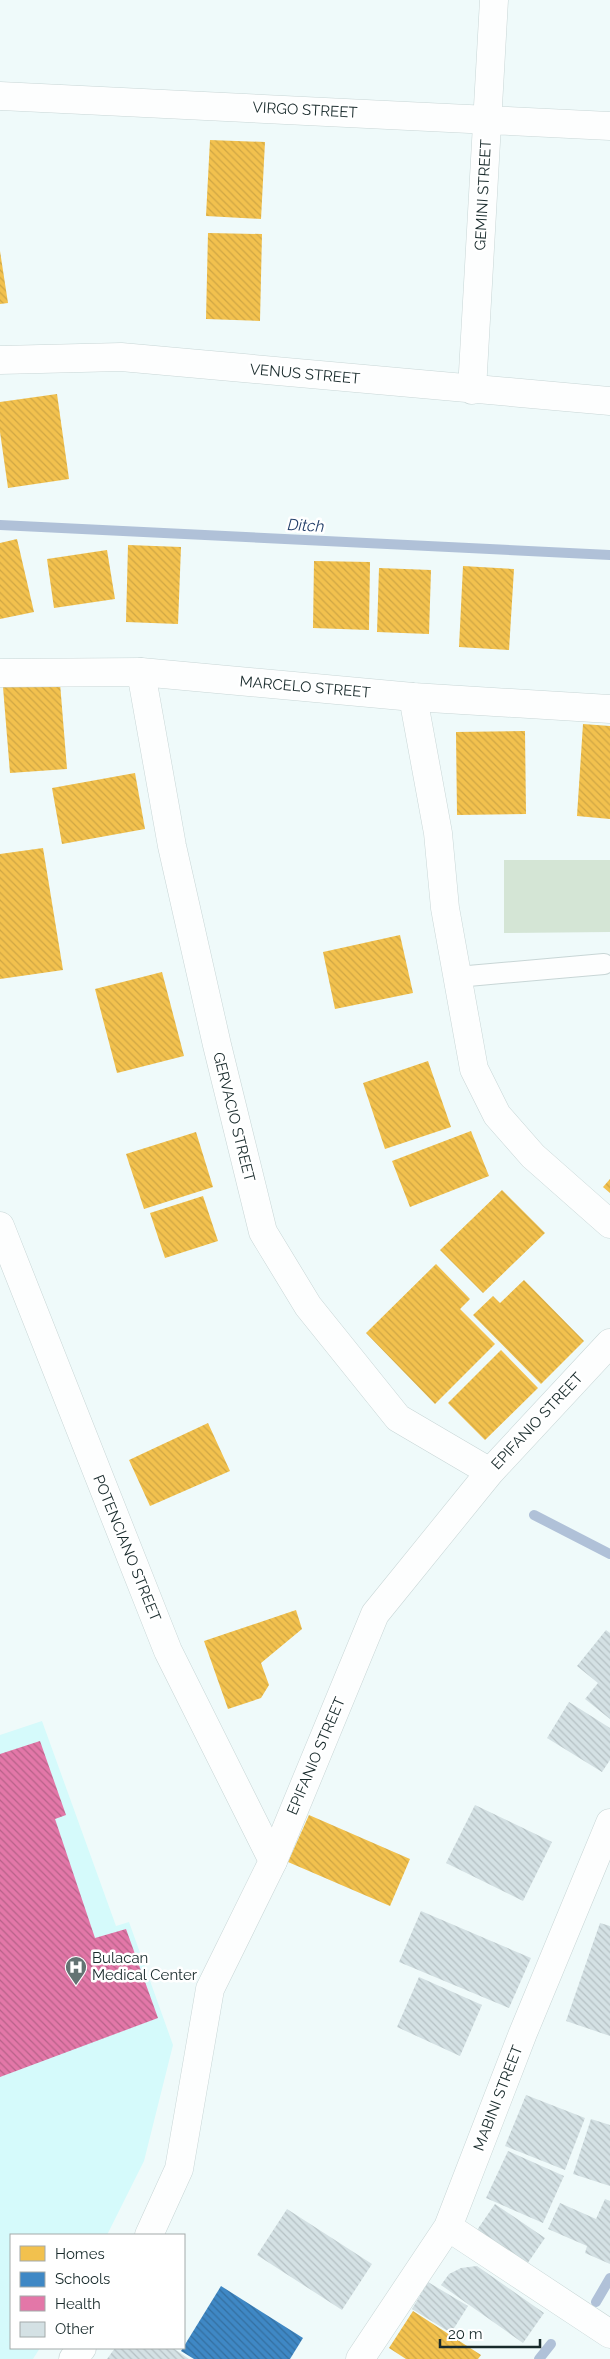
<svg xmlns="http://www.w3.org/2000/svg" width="610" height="2359" font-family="Raleway,sans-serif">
	<defs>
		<pattern id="homes-back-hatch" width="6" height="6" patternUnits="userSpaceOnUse" patternTransform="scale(1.25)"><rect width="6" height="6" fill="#f2c14e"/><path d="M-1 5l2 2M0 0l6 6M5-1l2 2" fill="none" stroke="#cfa644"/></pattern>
		<pattern id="schools-back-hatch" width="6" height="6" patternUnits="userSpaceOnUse" patternTransform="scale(1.25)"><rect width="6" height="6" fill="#3f88c5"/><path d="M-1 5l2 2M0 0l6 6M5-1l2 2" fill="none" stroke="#346fa0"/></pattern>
		<pattern id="health-back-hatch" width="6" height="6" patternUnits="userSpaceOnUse" patternTransform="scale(1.25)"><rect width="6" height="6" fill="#e377a8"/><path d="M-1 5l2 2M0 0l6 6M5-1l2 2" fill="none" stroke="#b76289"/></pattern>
		<pattern id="building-back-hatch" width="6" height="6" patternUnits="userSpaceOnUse" patternTransform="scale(1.25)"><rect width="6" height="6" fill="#d4e1e4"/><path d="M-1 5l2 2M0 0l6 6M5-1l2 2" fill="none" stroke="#b5c1c4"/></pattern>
	</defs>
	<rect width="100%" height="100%" fill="#effafa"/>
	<path fill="#d5fafb" d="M42,1721L116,1926L129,1922L173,2045L144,2161L107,2235H11V2348H40L33,2359H0V1735Z"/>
	<path fill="#d4e5d5" d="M504,860H610V932L504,933Z"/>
	<path fill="url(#homes-back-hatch)" d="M210,140L265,142L261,219L206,216Z
		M208,233L262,234L260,321L206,319Z
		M0,251L8,303L0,304Z
		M57,394L69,479L8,488L0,432V402Z
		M17,539L34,612L0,619V543Z
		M128,545L181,547L178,624L126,622Z
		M107,550L115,599L54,608L47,559Z
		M314,561L370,562L369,630L313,628Z
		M463,566L514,569L509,650L459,647Z
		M379,568L431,570L429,634L377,632Z
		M60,683L67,769L10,773L3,687Z
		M583,724L610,726V819L577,816Z
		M525,731L526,814L457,815L456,732Z
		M135,773L145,829L62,844L52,788Z
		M43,848L63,970L0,979V854Z
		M400,935L413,993L335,1009L323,952Z
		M162,972L184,1056L117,1073L95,989Z
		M428,1061L451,1127L385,1149L363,1083Z
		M471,1131L489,1176L410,1207L392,1161Z
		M196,1132L213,1187L144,1209L126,1154Z
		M610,1179V1193L603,1187Z
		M502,1190L545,1233L483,1293L440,1250Z
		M203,1196L218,1241L165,1258L150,1213Z
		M436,1264L470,1299L460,1309L495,1344L435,1404L366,1333Z
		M524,1280L584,1341L541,1384L473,1315L493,1296L500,1303Z
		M501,1350L538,1388L485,1440L448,1403Z
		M208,1423L230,1471L150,1506L129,1460Z
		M296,1610L302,1629L261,1663L269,1685L261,1698L228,1709L204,1641Z
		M309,1815L410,1859L390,1906L288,1862Z
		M413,2311L481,2355L478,2359H406L389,2348Z"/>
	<path fill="url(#schools-back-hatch)" d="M221,2286L303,2338L290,2359H194L181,2351Z"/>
	<path fill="url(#health-back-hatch)" d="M40,1741L66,1815L55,1819L95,1938L126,1929L158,2018L0,2077V1754Z"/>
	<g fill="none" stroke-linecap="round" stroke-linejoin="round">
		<path stroke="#b0c1d8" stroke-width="10" d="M0,525L610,555
			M534,1515L610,1554
			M596,2302L610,2278
			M539,2359L551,2344"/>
	</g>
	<path fill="url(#building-back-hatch)" d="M606,1630L610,1633V1719L585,1699L598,1683L577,1666Z
		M569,1702L610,1728V1760L602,1772L547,1738Z
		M475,1805L552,1842L523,1901L446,1863Z
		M421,1911L531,1958L509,2008L399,1962Z
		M600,1923L610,1926V2036L566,2021Z
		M419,1977L482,2005L460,2056L397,2027Z
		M526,2095L585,2118L565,2170L505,2146Z
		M591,2119L610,2125V2186L573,2174Z
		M508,2151L564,2176L543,2223L486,2198Z
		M605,2199L610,2201V2264L585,2253L587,2246L548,2229L560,2203L596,2219Z
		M495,2204L545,2238L527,2264L477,2230Z
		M287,2209L372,2264L342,2310L257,2255Z
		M477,2266L544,2313L523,2343L441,2285L449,2274L461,2268Z
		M428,2282L468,2306L451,2333L412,2309Z
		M115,2348H173L189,2359H107Z"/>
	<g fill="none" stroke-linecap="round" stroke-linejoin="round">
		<g stroke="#c8d6d6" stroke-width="22">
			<path id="service" d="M457,977L604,964"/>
		</g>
		<g stroke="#c8d6d6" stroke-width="29">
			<path id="minor" d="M0,96L610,126
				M0,360L121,357L610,401
				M472,390L494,0
				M141,672L172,846L217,1045L263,1232L308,1306L398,1418L490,1472
				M413,697L438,833L445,908L474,1069L497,1115L533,1156L610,1224
				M273,1861L375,1614L490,1472L610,1343"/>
		</g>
		<g stroke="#c8d6d6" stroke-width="29">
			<path id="tertiary" d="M0,673L141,672L413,697L610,709
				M0,1226L168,1651L273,1861L210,1989L179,2169L149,2235
				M73,2359L82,2348"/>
		</g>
		<g stroke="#c8d6d6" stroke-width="29">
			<path id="secondary" d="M448,2227L610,2334
				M360,2359L448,2227L523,2033L610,1823"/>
		</g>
		<use href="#service" stroke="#fdfefe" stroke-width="20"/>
		<use href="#minor" stroke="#fdfefe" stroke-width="28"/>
		<use href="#tertiary" stroke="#fdfefe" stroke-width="28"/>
		<use href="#secondary" stroke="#fdfefe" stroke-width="28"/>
	</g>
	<defs>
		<g id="hospital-pin" transform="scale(1.125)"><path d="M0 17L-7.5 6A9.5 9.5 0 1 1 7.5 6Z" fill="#637373" stroke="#fff"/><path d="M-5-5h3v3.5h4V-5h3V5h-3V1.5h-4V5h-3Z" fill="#fff"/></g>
	</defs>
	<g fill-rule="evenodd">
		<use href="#hospital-pin" x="76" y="1967"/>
	</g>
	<g text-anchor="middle" stroke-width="5" stroke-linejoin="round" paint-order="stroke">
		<g font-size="15" fill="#182a2b" stroke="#fff">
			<text transform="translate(305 110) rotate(3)" y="5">VIRGO STREET</text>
			<text transform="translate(483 195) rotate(-87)" y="5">GEMINI STREET</text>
			<text transform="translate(305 374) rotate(5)" y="5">VENUS STREET</text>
			<text transform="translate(305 687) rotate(5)" y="5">MARCELO STREET</text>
			<text transform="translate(234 1117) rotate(76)" y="5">GERVACIO STREET</text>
			<text transform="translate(537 1421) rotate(-47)" y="5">EPIFANIO STREET</text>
			<text transform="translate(127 1548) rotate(68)" y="5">POTENCIANO STREET</text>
			<text transform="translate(316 1756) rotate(-67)" y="5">EPIFANIO STREET</text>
			<text transform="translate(498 2098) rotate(-69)" y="5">MABINI STREET</text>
		</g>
		<g font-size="15" fill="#182a2b" stroke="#fff" text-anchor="start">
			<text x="92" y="1963">Bulacan<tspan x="92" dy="17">Medical Center</tspan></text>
		</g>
		<g font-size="16" font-style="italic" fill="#233f6a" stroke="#fff">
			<text transform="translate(306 525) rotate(3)" y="6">Ditch</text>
		</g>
	</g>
	<rect x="10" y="2234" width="175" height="115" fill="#ffffff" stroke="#a3aaaa"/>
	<rect x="20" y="2246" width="25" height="15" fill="#f2c14e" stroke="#a3aaaa"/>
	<text x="55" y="2259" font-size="15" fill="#182a2b">Homes</text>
	<rect x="20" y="2272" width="25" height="15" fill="#3f88c5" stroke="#a3aaaa"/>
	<text x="55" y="2284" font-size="15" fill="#182a2b">Schools</text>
	<rect x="20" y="2296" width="25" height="15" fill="#e377a8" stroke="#a3aaaa"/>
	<text x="55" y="2309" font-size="15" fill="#182a2b">Health</text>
	<rect x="20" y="2322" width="25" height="15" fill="#d4e1e4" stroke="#a3aaaa"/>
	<text x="55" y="2334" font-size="15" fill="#182a2b">Other</text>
	<path d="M440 2339v8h100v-8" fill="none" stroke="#182a2b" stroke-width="2.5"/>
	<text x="448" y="2339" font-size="15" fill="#182a2b" stroke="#ffffff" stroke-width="4" paint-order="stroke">20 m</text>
</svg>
